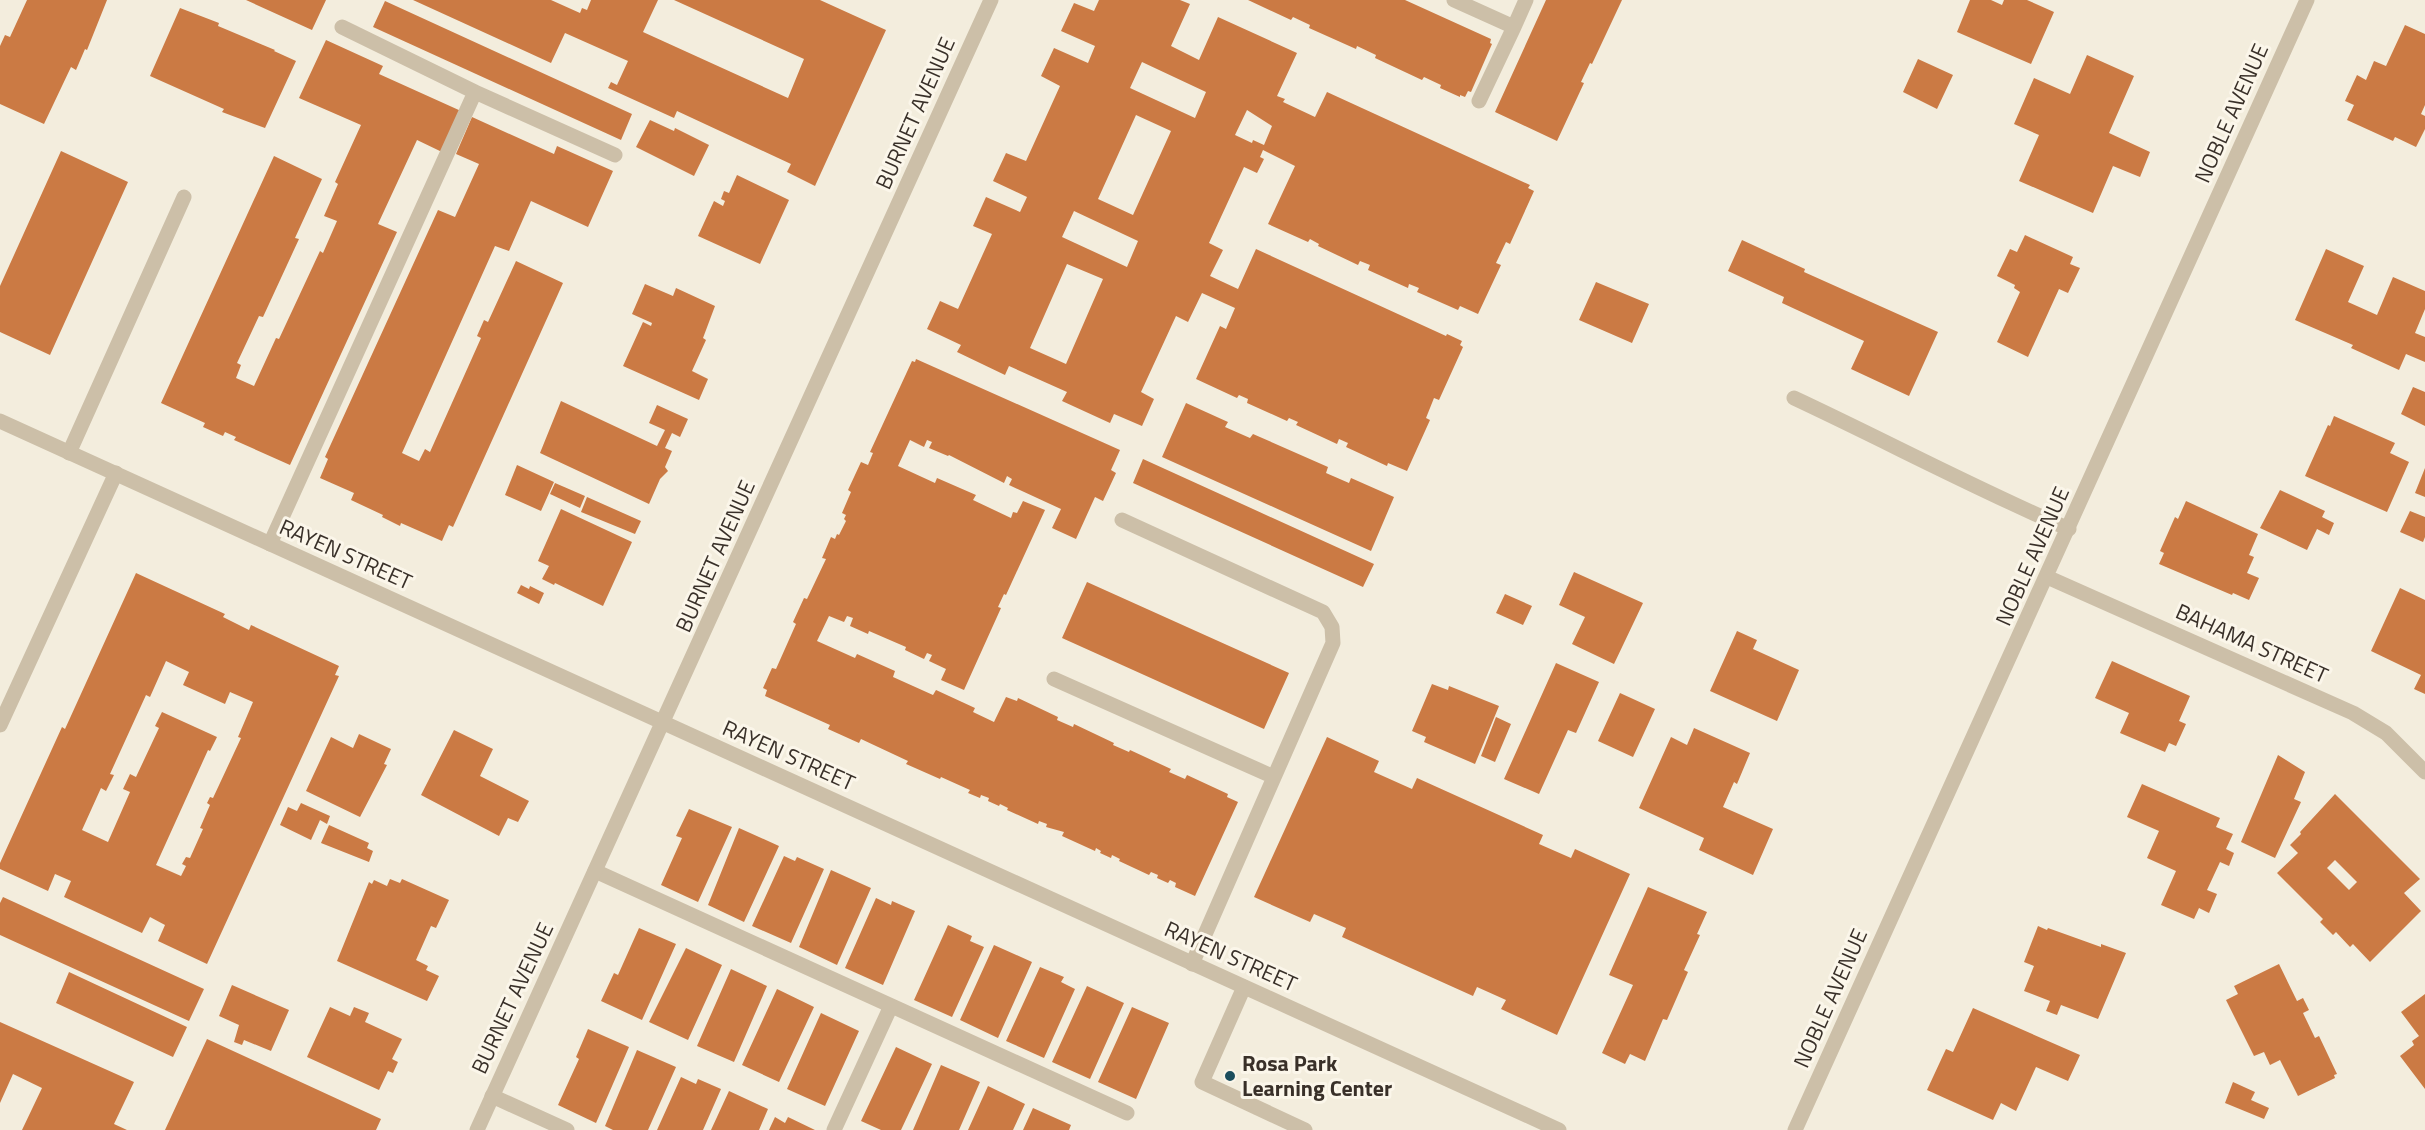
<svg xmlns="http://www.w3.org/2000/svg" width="2425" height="1130" font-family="'Titillium Web',sans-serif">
	<rect width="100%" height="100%" fill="#f3eddd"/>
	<path fill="#cb7a44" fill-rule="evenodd" d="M27,0H107L87,50L85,49L76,70L71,67L44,124L0,104V46L5,35L10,37Z
		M246,0H326L312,30Z
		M413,0H551L580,13L582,8L587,10L591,0H658L643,32L788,98L804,59L674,0H820L886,30L815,186L787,172L791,164L677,111L674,118L608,88L611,82L617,85L628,61L565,33L551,63Z
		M1099,0H1180L1190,4L1171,46L1199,60L1218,17L1297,53L1277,96L1285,99L1283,102L1315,117L1327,92L1530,185L1528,188L1534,191L1510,244L1506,242L1496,263L1501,265L1478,314L1460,306L1458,310L1417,292L1419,288L1409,284L1408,288L1368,270L1370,265L1360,261L1358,265L1318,246L1319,244L1310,239L1308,242L1268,224L1295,166L1263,150L1260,157L1264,159L1257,173L1244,167L1209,243L1223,250L1210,276L1238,289L1256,249L1446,336L1447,334L1462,341L1460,345L1463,347L1439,400L1434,398L1426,418L1430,420L1407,471L1388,463L1387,466L1346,447L1348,443L1339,439L1337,444L1296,425L1298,422L1289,418L1287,421L1247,403L1248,399L1239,395L1237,398L1196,379L1220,326L1226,329L1235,308L1202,293L1188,322L1176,316L1141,392L1154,399L1142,426L1114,414L1110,423L1062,401L1067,392L1009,366L1005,375L957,352L961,345L927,329L940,301L958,309L992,234L973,226L986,197L1020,212L1027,197L993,181L1006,153L1026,161L1060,86L1041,76L1054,48L1088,63L1095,46L1061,31L1074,3L1094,11ZM1142,62L1206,92L1195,118L1130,88ZM1247,110L1272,126L1264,145L1253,140L1252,143L1235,135ZM1136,115L1171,131L1133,215L1098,199ZM1074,211L1138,241L1127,267L1062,237ZM1067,264L1103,279L1066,364L1030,348Z
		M1248,0H1405L1491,39L1490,43L1492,44L1471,92L1468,91L1465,97L1460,95V97L1440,88L1441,85L1424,77L1422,80L1375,58L1376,55L1357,46L1356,49L1309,28L1310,25L1293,17L1291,20Z
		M1546,0H1622L1592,64L1590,63L1581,82L1584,83L1557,141L1495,112Z
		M1970,0H1991L2002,5L2004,0H2027L2054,12L2031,64L1957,32Z
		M385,1L632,114L621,140L373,27Z
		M180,8L219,23L218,26L275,50L274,51L296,61L265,128L222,112L224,109L150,76Z
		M2405,25L2425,34V105L2421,114L2425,116V129L2416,147L2395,137L2393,141L2347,120L2354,105L2345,101L2357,75L2366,80L2374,61L2386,66Z
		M326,40L383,66L379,74L461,111L442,152L417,140L378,224L397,232L290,465L234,440L236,437L225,432L223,436L203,427L205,423L161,403L274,156L322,179L295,238L299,239L263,317L259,316L237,363L241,365L236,378L254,386L276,338L279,339L320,251L323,253L337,221L324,216L338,184L335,182L361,125L299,98Z
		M2087,55L2134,76L2109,133L2150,152L2140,177L2113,166L2093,213L2019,181L2039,135L2014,124L2034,78L2070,94Z
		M1918,59L1953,75L1937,109L1903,92Z
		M472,117L554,154L557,146L613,171L588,227L531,201L509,251L495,246L402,453L419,461L425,449L430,452L481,338L477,336L484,320L488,322L516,261L563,283L453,527L449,525L442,541L401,523L400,526L382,517L383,515L351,500L354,493L320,478L328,459L325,457L438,210L455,217L479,164L456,154Z
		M650,120L674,131L675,128L709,145L694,176L636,147Z
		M61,151L128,182L50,355L0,332V286Z
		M737,175L789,200L760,264L698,236L714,201L723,206L725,201L721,199L724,191L729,193Z
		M2025,235L2073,257L2070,264L2080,268L2068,293L2059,289L2028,357L1997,342L2020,292L2014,288L2015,285L1997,276L2010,249L2017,252Z
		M1742,240L1805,269L1804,272L1938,332L1909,396L1851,369L1864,341L1782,303L1784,297L1728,271Z
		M2326,249L2364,266L2348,302L2377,315L2393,277L2425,291V309L2415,333L2425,337V362L2406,354L2399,370L2351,348L2353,345L2295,320Z
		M1596,282L1649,304L1632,343L1579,320Z
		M645,284L673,296L676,288L715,306L703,338L706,340L692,371L708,379L699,400L623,366L643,322L651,326L652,323L632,314Z
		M916,359L1120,450L1111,470L1116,473L1103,501L1095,497L1076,539L1052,528L1061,509L1009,485L1012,479L1007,476L1004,483L949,455L948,456L929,448L932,442L927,440L924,447L910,440L898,466L935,483L937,478L976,495L973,500L1011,518L1013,512L1017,513L1023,501L1045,510L1006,595L1004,594L998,607L1001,608L964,690L941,680L946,669L929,661L932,655L927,653L924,659L905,650L906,647L869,631L868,634L850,626L853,618L847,616L844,622L829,616L817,641L855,658L857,654L895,671L893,677L933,695L936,690L975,708L973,712L994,722L1006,697L1017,701L1018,698L1058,717L1057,720L1073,727L1074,724L1114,743L1113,745L1129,752L1130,750L1171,769L1169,772L1185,779L1187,775L1228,794L1227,797L1238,802L1195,896L1175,887L1176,883L1170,880L1168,883L1157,878L1158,875L1151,872L1149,875L1119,861L1120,859L1112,855L1111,858L1100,853L1101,851L1096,848L1095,851L1062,836L1064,832L1046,827L1047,824L1039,821L1038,824L1007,810L1008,808L1000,804L999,806L988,801L989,798L981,795L980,798L968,793L970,790L941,777L940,779L906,764L908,761L861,739L859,743L828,729L830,725L765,696L767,690L763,688L772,668L776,669L796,624L793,622L804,598L807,599L826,559L822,558L831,537L835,539L837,534L839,535L846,521L844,519L846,515L842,513L851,492L848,490L861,462L868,465L873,453L870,452L912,361L915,362Z
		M2413,387L2425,392V426L2401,414Z
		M561,401L657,446L665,430L649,423L657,405L688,419L680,437L672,433L665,448L672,451L665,467L668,471L660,479L649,504L540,453Z
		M1186,403L1228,422L1225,427L1250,438L1253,434L1328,467L1326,473L1349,483L1351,478L1394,497L1371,551L1162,457Z
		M2334,416L2395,443L2390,453L2409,462L2387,512L2305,476L2328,425L2330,426Z
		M1143,459L1374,564L1363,587L1133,483Z
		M517,465L554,482L541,511L505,495Z
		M2425,468V497L2415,493Z
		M555,483L585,496L580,508L550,494Z
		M2280,490L2325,511L2322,517L2334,523L2329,535L2317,529L2307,550L2260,528Z
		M587,497L641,521L635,534L581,512Z
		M2186,501L2258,534L2249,555L2254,557L2247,573L2259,578L2249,600L2233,593L2232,595L2159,564L2164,553L2160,551L2175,517L2178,519Z
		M561,509L632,542L603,606L555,583L554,585L542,579L549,566L538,561Z
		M2410,511L2425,517V537L2423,542L2400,532Z
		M1574,572L1643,603L1614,664L1572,644L1585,617L1559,605Z
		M136,573L225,614L223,617L249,630L251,625L339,666L335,675L339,676L207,964L158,941L165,925L150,917L142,933L64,897L71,881L55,874L48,891L0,869V863L62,727L65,729ZM166,661L189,672L183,685L225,704L230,692L253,702L238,737L241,738L213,798L210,797L207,803L210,805L200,828L203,829L190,858L186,857L182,864L186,866L181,876L156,865L208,750L210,751L217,737L162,712L155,726L159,728L136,777L130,774L123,789L130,792L108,842L82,830L101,788L106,791L114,775L110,774L146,695L150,697Z
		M1087,582L1289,673L1264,729L1062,638Z
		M521,585L529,589L530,586L544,593L539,604L517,593Z
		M2400,588L2425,600V694L2414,689L2421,675L2371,651Z
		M1505,594L1532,606L1523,625L1496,613Z
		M1737,631L1757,640L1753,649L1799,670L1777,721L1710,691Z
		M2112,661L2190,696L2179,721L2186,724L2176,746L2169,743L2165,752L2120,733L2129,713L2095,698Z
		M1556,663L1599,682L1576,733L1568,730L1539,794L1504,779Z
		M1432,684L1448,690L1449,686L1499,706L1475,764L1424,742L1426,737L1412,731Z
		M1620,693L1655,709L1633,757L1598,741Z
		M1496,717L1511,724L1495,762L1481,756Z
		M1694,728L1750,753L1737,784L1734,782L1723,807L1773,829L1753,875L1699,850L1704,838L1639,808L1671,737L1687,745Z
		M454,730L493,749L480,776L529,801L518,822L508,818L499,836L421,795Z
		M359,734L391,749L384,764L387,765L360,817L306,791L331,737L353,748Z
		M1327,737L1379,761L1374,772L1412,789L1417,778L1543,835L1539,844L1571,858L1575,849L1630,874L1557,1035L1501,1009L1506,1000L1477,987L1473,996L1342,937L1346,928L1314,914L1310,922L1254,897Z
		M2278,755L2305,772L2294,799L2301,802L2275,858L2241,842Z
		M2142,784L2220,818L2216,827L2233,834L2226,849L2234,853L2229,866L2220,862L2207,890L2217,894L2209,913L2199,908L2194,919L2161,905L2176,871L2147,858L2159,831L2127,817Z
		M2335,794L2420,879L2404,893L2421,911L2370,962L2353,944L2350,947L2336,932L2333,935L2320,922L2323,919L2277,873L2298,853L2290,845L2301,834L2300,832ZM2335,860L2357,882L2349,890L2327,868Z
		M301,803L330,816L327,824L320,820L311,840L280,825L288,807L297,811Z
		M689,809L732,827L698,902L661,885L682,838L676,836Z
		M329,825L369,843L367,848L373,851L369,862L321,843Z
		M739,828L779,846L744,922L708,905Z
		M784,856L795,861L797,857L824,869L791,943L752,926Z
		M831,870L871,888L837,965L799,947Z
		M390,879L400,883L402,879L449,900L436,928L431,926L416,960L428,966L426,970L439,976L427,1001L337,961L369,882L372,884L374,880L387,886Z
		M1648,887L1707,912L1697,934L1700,935L1684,970L1688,972L1667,1020L1663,1019L1645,1061L1630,1054L1625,1064L1602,1053L1633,985L1609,975Z
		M3,897L204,989L189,1021L0,935V903Z
		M876,898L891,905L892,901L915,911L883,985L845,968Z
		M948,925L972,936L970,941L984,947L952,1017L914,1000Z
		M2038,926L2047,930L2048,928L2101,947V944L2126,953L2098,1019L2061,1005L2057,1015L2046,1011L2050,1001L2024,991L2034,966L2024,962Z
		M639,928L676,944L642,1020L601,1001L614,973L618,975Z
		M994,945L1032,962L998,1038L960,1020Z
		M686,948L722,965L688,1040L649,1022Z
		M2279,964L2297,1001L2303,998L2309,1010L2303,1013L2315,1038L2319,1036L2337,1074L2334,1075L2335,1078L2298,1096L2280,1060L2270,1065L2264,1052L2254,1056L2226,1000L2238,994L2234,986Z
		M1040,967L1064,977L1061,982L1075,989L1044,1058L1006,1041Z
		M731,969L767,986L734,1062L697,1046Z
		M69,972L187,1027L173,1057L56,1003Z
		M232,985L289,1010L271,1051L244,1040L242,1045L234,1042L239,1025L219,1016Z
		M1087,986L1124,1003L1090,1079L1052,1062Z
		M777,989L814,1007L779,1082L742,1065Z
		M2425,994V1089L2400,1056L2414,1045L2412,1041L2419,1036L2401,1012Z
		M330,1007L350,1016L354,1007L369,1013L365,1022L402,1039L392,1059L398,1062L393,1073L388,1071L379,1090L307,1057Z
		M1132,1007L1169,1023L1136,1099L1098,1082Z
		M1973,1008L2080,1055L2068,1081L2036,1067L2016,1111L2001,1103L1993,1120L1927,1090L1946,1049L1953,1052Z
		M821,1013L859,1031L825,1106L787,1089Z
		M0,1022L134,1082L114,1124L127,1130H22L42,1088L13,1074L0,1103Z
		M588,1029L629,1047L596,1123L558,1105L579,1059L576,1057Z
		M207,1039L381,1119L376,1130H165Z
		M896,1047L932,1064L901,1130H881L861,1121Z
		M637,1050L676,1067L648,1130H613L605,1126Z
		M941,1065L980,1082L959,1130H913Z
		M681,1077L696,1084L698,1079L721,1089L703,1130H657Z
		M2233,1082L2255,1092L2251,1100L2269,1108L2264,1119L2225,1103Z
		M988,1086L1025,1104L1013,1130H968Z
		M729,1091L768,1109L759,1130H711Z
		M1033,1108L1071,1125L1069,1130H1023Z
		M775,1117L785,1123L788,1117L815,1130H769Z"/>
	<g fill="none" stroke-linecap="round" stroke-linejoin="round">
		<path stroke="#ccbfa8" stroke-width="15" d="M1454,0L1514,27L1526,0
			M475,92L615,155
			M1479,101L1514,27
			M1794,398C1886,441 1976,489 2069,529
			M69,453L184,197
			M1122,520L1323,612L1332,627L1333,643L1192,964
			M270,544L475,92L342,27
			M1054,679L1274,777
			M595,871L1127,1113
			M1244,987L1202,1082L1305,1130
			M492,1096L567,1130
			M834,1130L891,1006"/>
		<path stroke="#ccbfa8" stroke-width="15" d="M2047,577L2353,713L2386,733L2425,772
			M0,725L116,473
			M1795,1130L2307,0"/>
		<path stroke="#ccbfa8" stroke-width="15" d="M0,421L1559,1130
			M477,1130L991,0"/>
	</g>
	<circle fill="#1c4e5d" stroke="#fbf6ea" stroke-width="2" cx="1230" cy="1076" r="6"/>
	<g text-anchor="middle" stroke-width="6" stroke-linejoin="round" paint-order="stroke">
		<g font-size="22" fill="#393029" stroke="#fbf6ea">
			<text transform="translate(915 113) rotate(-66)" y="8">BURNET AVENUE</text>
			<text transform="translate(2231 113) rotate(-66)" y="8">NOBLE AVENUE</text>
			<text transform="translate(346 554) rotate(24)" y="8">RAYEN STREET</text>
			<text transform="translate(715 556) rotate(-66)" y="8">BURNET AVENUE</text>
			<text transform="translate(2032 556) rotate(-66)" y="8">NOBLE AVENUE</text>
			<text transform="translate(2252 643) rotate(24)" y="8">BAHAMA STREET</text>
			<text transform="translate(789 755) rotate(24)" y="8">RAYEN STREET</text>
			<text transform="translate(1231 956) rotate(24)" y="8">RAYEN STREET</text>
			<text transform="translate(512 998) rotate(-65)" y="8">BURNET AVENUE</text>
			<text transform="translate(1830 998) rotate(-66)" y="8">NOBLE AVENUE</text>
		</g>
		<g font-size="22" font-weight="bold" fill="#393029" stroke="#fbf6ea" text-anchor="start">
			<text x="1242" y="1071">Rosa Park<tspan x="1242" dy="25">Learning Center</tspan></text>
		</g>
	</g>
</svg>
